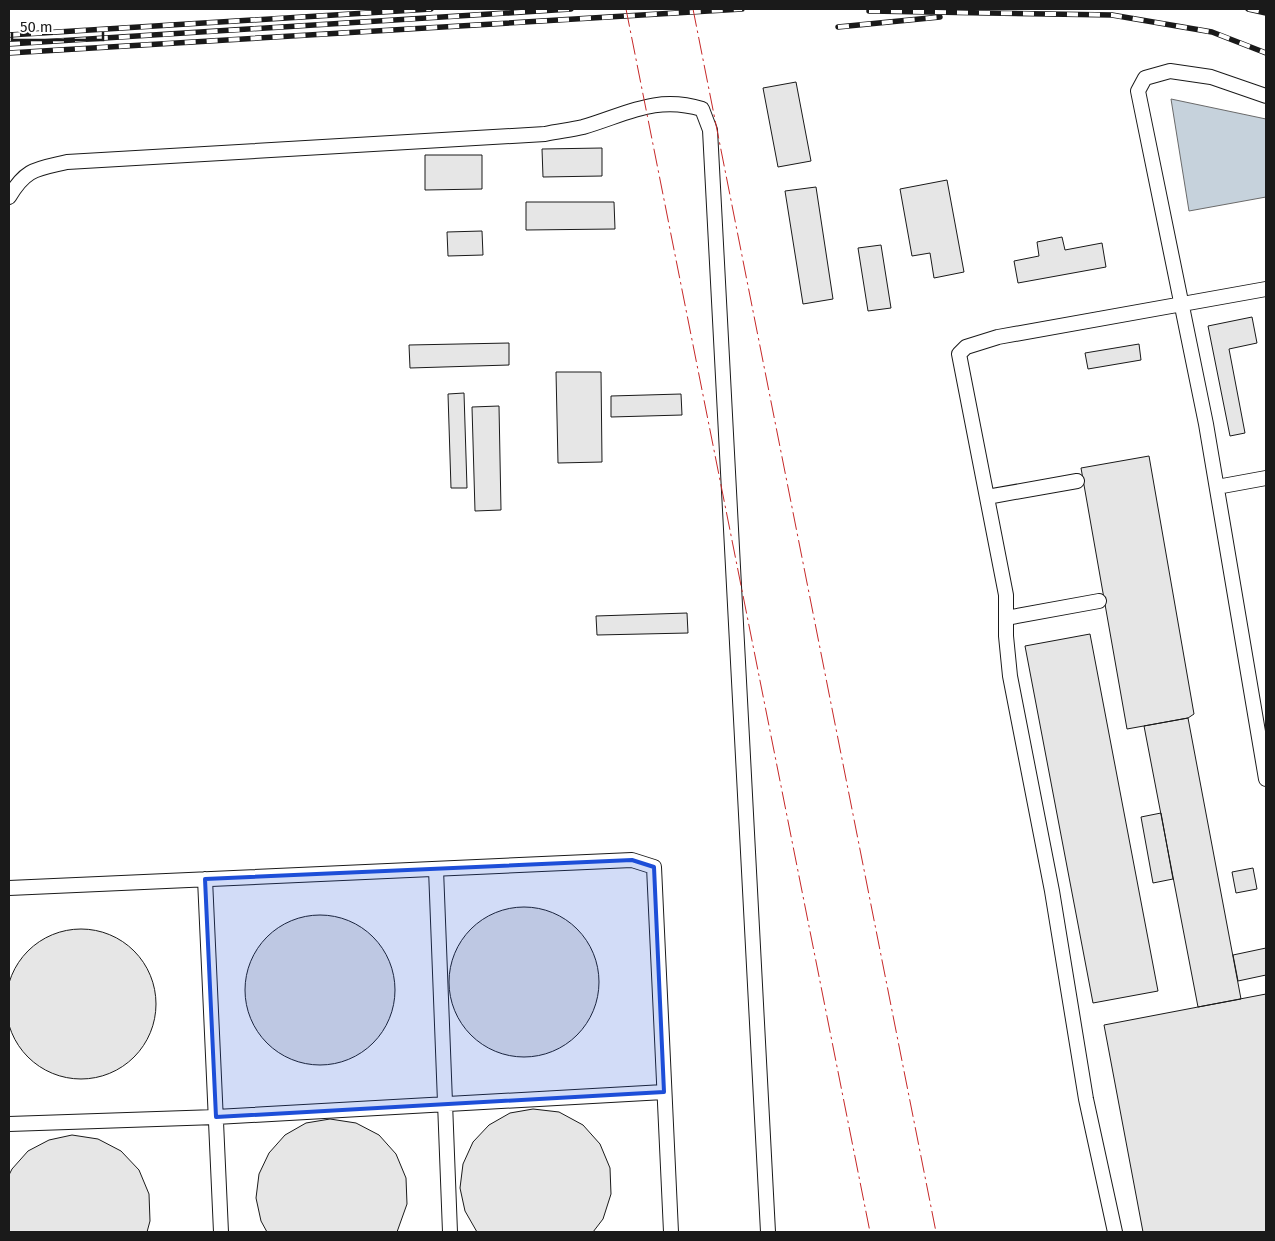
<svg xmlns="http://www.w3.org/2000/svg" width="1275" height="1241" font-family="'Fira Sans',sans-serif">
	<rect width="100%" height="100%" fill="#fff"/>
	<path fill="#c6d2dc" stroke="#6a6a6a" d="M1171,99L1266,119V197L1189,211Z"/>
	<path fill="#e6e6e6" stroke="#1a1a1a" d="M796,82L811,161L778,167L763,88Z
		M602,148V176L543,177L542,149Z
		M425,155H482V189L425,190Z
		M947,180L964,272L934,278L930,253L912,256L900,189Z
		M816,187L833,299L803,304L785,191Z
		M526,202H614L615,229L526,230Z
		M482,231L483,255L448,256L447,232Z
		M1062,237L1065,250L1102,243L1106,267L1018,283L1014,261L1039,256L1037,242Z
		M881,245L891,308L868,311L858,248Z
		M1252,317L1257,343L1229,349L1245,433L1230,436L1208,326Z
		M509,343V365L410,368L409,345Z
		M1139,344L1141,360L1088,369L1085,353Z
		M556,372H601L602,462L558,463Z
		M464,393L467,488H451L448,394Z
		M681,394L682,415L611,417V396Z
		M499,406L501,510L475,511L472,407Z
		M1149,456L1194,714L1188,718L1127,729L1081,468Z
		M687,613L688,633L597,635L596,616Z
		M1090,634L1158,991L1093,1003L1025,646Z
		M1188,718L1241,999L1198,1007L1144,726Z
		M1161,813L1173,879L1153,883L1141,817Z
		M1253,868L1257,889L1236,893L1232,872Z
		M449 982a75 75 0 1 1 150 0a75 75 0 1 1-150 0Z
		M245 990a75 75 0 1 1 150 0a75 75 0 1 1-150 0Z
		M6 1004a75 75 0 1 1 150 0a75 75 0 1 1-150 0Z
		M1266,948V975L1238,981L1233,955Z
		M1266,994V1232H1143L1104,1025Z
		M533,1109L559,1112L583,1125L600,1144L610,1168L611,1194L603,1219L593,1232H477L465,1211L460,1188L463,1164L473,1142L489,1125L510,1113Z
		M330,1119L356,1123L379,1135L396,1154L406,1178L407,1204L397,1232H267L261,1221L256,1198L259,1174L269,1153L285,1135L306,1123Z
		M72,1135L98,1139L121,1151L139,1170L149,1194L150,1221L147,1232H9V1175L12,1169L28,1151L49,1140Z"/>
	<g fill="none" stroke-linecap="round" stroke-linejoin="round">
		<g stroke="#1a1a1a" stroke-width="16">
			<path id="minor" d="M1266,96L1211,77L1170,71L1145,78L1138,91L1206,424L1266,779
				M9,197C26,168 37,169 67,162L545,134C558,131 571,130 583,127C627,114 656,95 702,109L710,130L768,1232
				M1217,487L1266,478
				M987,497L1077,481
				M1006,618L1099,601
				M436,869L450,1232
				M205,879L221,1232
				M9,888L632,860L654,867L671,1232
				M9,1124L216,1117L664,1092
				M1115,1232L1086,1099L1052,891L1010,676L1006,636V595L959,354L966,347L998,337L1266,289"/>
		</g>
		<use href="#minor" stroke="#fff" stroke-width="14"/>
		<g stroke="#1a1a1a" stroke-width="5.5">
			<path id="rail" d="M1248,9L1266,13
				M869,11L1112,15L1212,32L1266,53
				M838,27L940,17
				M9,35L431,9
				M9,44L571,9
				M9,53L742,9"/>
		</g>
		<use href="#rail" stroke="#fff" stroke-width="4" stroke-dasharray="11" stroke-linecap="butt"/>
		<path stroke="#c62828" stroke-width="1" stroke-dasharray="18 4 2.5 4" stroke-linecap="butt" d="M626,9L870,1232
			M693,9L936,1232"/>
	</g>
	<path fill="#1d4ed8" fill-opacity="0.2" stroke="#1d4ed8" stroke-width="4" stroke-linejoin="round" d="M632,860L654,867L664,1092L216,1117L205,879Z"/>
	<rect width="1275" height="1241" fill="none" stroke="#1a1a1a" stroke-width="20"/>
	<path d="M12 32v8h91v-8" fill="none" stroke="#1a1a1a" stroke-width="2.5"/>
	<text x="20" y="32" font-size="15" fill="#1a1a1a" stroke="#ffffff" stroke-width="4" paint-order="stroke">50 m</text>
</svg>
